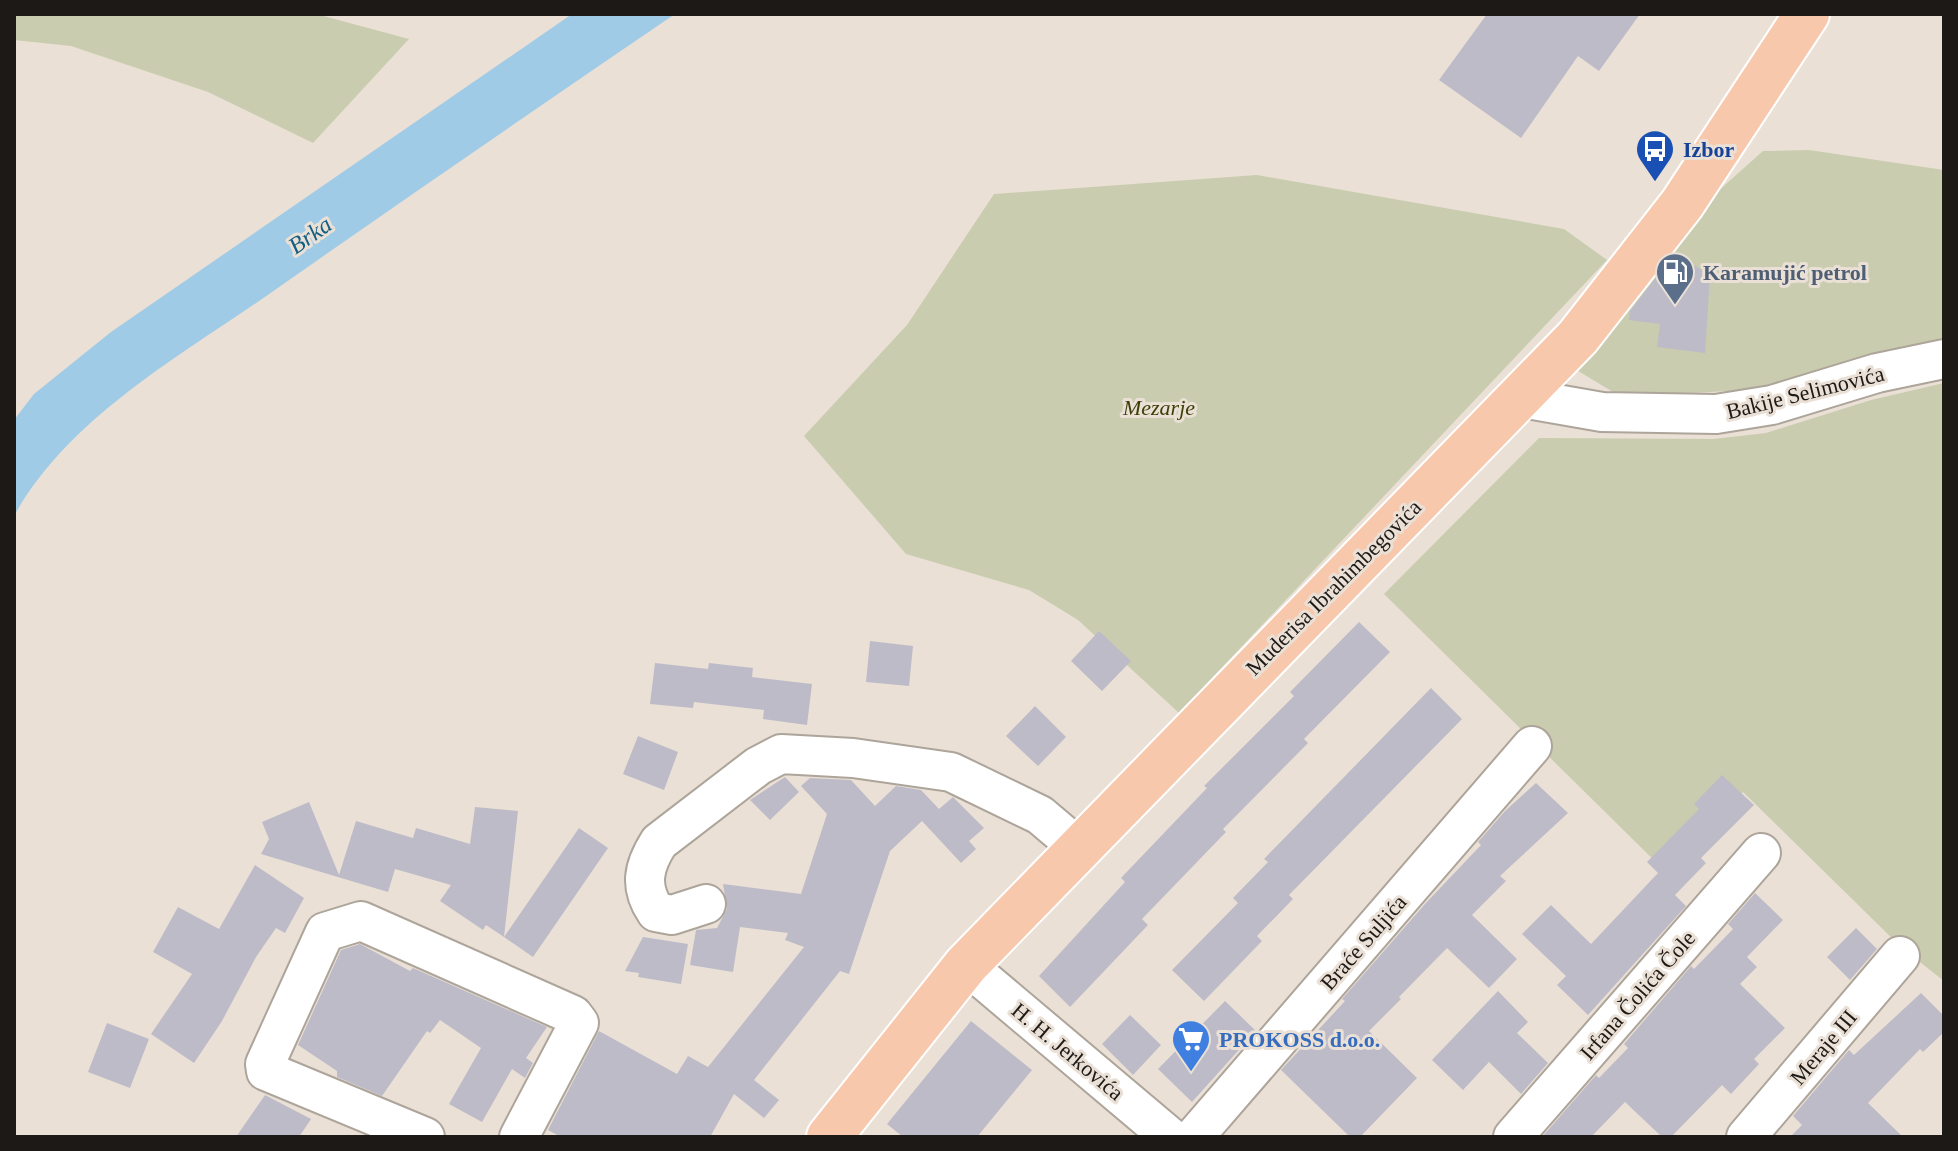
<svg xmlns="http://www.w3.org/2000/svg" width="1958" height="1151" font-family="Georgia,serif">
	<rect width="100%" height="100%" fill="#eae0d6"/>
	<path fill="#c9ccae" d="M14,14H316L409,39L313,143L208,92L71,46L14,40Z
		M1809,150L1944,170V347L1747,390L1652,395L1613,392L1565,363L1671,233L1763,151Z
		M1257,175L1564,229L1607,260L1179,713L1078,620L1029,590L906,554L804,436L907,325L994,194Z
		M1944,383V981L1902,948L1743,792L1668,874L1384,594L1539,438L1713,439L1766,433L1871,400Z"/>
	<path fill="#9fcbe7" d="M572,14H675C540,106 406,198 272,292C181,356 70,416 14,516V420L34,394L111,332Z"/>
	<path fill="#bdbbc8" d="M1487,14H1640L1599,71L1578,56L1521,138L1439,80Z
		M1674,255L1710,274L1705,353L1657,347L1660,324L1629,320L1630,311L1658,275L1669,276Z
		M1359,622L1390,652L1304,739L1308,743L1223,829L1226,832L1142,919L1148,925L1070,1007L1039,976L1125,882L1121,878L1207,788L1204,786L1294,696L1290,692Z
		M1099,631L1131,661L1102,691L1071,661Z
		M870,641L913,646L909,686L866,682Z
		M655,663L708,669L709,663L753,668L752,677L812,684L807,725L763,719L764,710L694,702L693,708L650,704Z
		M1431,688L1462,719L1289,895L1293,899L1257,936L1262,941L1204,1001L1172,970L1238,903L1233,898L1268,862L1264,859Z
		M1035,706L1066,737L1038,766L1006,736Z
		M638,736L678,752L664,790L623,774Z
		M1722,775L1754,805L1701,858L1706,863L1675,895L1686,906L1588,1015L1557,985L1566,976L1522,934L1551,905L1591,944L1658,873L1647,862L1699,809L1694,804Z
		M785,777L799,792L770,820L750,800Z
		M810,778L851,780L875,806L896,786L921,790L939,809L953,797L984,828L969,841L976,849L961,863L922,821L890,851L849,974L840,971L754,1080L779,1100L764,1118L734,1094L710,1137H561L548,1130L599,1031L677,1074L688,1056L708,1067L804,947L785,940L788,933L740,927L733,972L690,965L696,930L717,928L727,909L723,884L801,894L827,814L801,786Z
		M1536,783L1568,813L1500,876L1506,881L1472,915L1517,959L1489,988L1447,948L1399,997L1401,999L1369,1031L1417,1078L1360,1137H1350L1281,1070L1345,1001L1342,999L1425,904L1481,845L1478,842L1505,811Z
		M309,802L339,875L356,821L413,838L416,828L470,844L475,807L518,811L504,937L486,925L483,930L440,901L451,885L395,869L388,892L261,854L269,839L262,822Z
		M579,828L608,848L533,957L504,937Z
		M255,865L304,898L285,933L276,928L256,957L222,1021L194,1063L151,1034L192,974L153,952L178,907L219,929Z
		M1755,893L1783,920L1747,957L1757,967L1740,984L1785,1028L1754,1059L1759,1064L1731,1094L1722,1085L1671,1137H1662L1625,1102L1591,1137H1542L1596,1075L1599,1078L1628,1048L1624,1044L1691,966L1694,969L1733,929L1728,924Z
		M1856,928L1877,949L1850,980L1827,957Z
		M643,937L688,944L681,984L638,977L639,973L625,971Z
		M360,944L410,971L413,968L547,1027L526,1058L533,1063L525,1078L512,1069L482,1122L449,1104L481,1048L440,1020L430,1033L427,1031L382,1096L337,1077V1071L298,1045L341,950Z
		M1498,991L1528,1022L1517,1033L1548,1063L1521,1094L1489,1062L1463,1090L1432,1060Z
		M1921,993L1944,1016V1032L1923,1052L1920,1049L1868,1103L1903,1137H1790L1802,1125L1793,1116L1849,1050L1854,1055Z
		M1225,1001L1256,1031L1192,1102L1158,1069Z
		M1130,1015L1161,1045L1133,1075L1102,1044Z
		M971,1021L1032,1070L977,1137H903L887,1124Z
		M107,1023L149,1039L130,1088L88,1072Z
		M265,1095L311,1119L299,1137H236Z"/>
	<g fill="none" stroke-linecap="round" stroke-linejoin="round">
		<g stroke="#ada49a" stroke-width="42">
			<path id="minor" d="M1522,398L1602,412L1716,414L1772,405L1877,373L1944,359
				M706,904L672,915L656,912C639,887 643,867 659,842L758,766L781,754L853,758L951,772L1040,815L1079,848
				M966,965L1170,1137
				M425,1137L266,1071L265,1064L325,932L361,921L573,1015L579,1023L519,1137
				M1194,1137L1532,746
				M1513,1137L1761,853
				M1746,1137L1900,956"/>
		</g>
		<g stroke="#fff" stroke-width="48">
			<path id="major" d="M829,1137L966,965L1578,337L1682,204L1807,14"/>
		</g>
		<use href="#minor" stroke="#fff" stroke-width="38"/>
		<use href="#major" stroke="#f8c8ad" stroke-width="44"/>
	</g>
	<defs>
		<g id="bus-pin" transform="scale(2)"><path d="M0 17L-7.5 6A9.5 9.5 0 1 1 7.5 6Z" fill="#1a4fb4" stroke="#eae0d6"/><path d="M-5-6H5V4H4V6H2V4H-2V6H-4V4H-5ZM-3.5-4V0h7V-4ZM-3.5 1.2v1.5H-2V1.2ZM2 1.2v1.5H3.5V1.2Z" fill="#fff"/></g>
		<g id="fuel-pin" transform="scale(2)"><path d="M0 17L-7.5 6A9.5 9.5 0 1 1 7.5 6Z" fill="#5c6f8a" stroke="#eae0d6"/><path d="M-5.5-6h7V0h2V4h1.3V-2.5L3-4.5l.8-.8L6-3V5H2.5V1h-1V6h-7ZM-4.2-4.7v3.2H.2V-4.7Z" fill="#fff"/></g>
		<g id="supermarket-pin" transform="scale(2)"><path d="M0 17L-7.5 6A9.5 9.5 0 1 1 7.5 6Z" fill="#3f7fe0" stroke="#eae0d6"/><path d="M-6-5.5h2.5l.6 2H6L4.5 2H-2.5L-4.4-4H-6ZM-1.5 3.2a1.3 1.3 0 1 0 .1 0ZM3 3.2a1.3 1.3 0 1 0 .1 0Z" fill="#fff"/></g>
	</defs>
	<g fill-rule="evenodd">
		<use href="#bus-pin" x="1655" y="149"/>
		<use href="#fuel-pin" x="1675" y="272"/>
		<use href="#supermarket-pin" x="1191" y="1039"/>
	</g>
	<g text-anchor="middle" stroke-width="6" stroke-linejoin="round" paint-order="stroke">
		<g font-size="22" font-weight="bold" fill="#164399" stroke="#eae0d6" text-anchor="start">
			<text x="1683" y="157">Izbor</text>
		</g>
		<g font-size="22" font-weight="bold" fill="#4e5e75" stroke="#eae0d6" text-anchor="start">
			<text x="1703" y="280">Karamujić petrol</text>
		</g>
		<g font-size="22" fill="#1d1916" stroke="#eae0d6">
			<text transform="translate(1805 392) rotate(-14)" y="8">Bakije Selimovića</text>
			<text transform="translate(1333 587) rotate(-45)" y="8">Muderisa Ibrahimbegovića</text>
			<text transform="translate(1363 942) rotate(-49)" y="8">Braće Suljića</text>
			<text transform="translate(1637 995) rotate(-49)" y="8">Irfana Čolića Čole</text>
			<text transform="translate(1823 1047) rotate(-50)" y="8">Meraje III</text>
			<text transform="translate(1068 1051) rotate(40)" y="8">H. H. Jerkovića</text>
		</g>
		<g font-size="22" font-style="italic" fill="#3d3f07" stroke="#eae0d6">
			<text x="1159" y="415">Mezarje</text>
		</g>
		<g font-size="22" font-weight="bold" fill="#366cbe" stroke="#eae0d6" text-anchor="start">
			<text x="1219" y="1047">PROKOSS d.o.o.</text>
		</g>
		<g font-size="24" font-style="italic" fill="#135f84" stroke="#eae0d6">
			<text transform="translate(310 235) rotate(-35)" y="8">Brka</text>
		</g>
	</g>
	<rect width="1958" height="1151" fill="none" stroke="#1d1916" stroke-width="32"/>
</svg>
